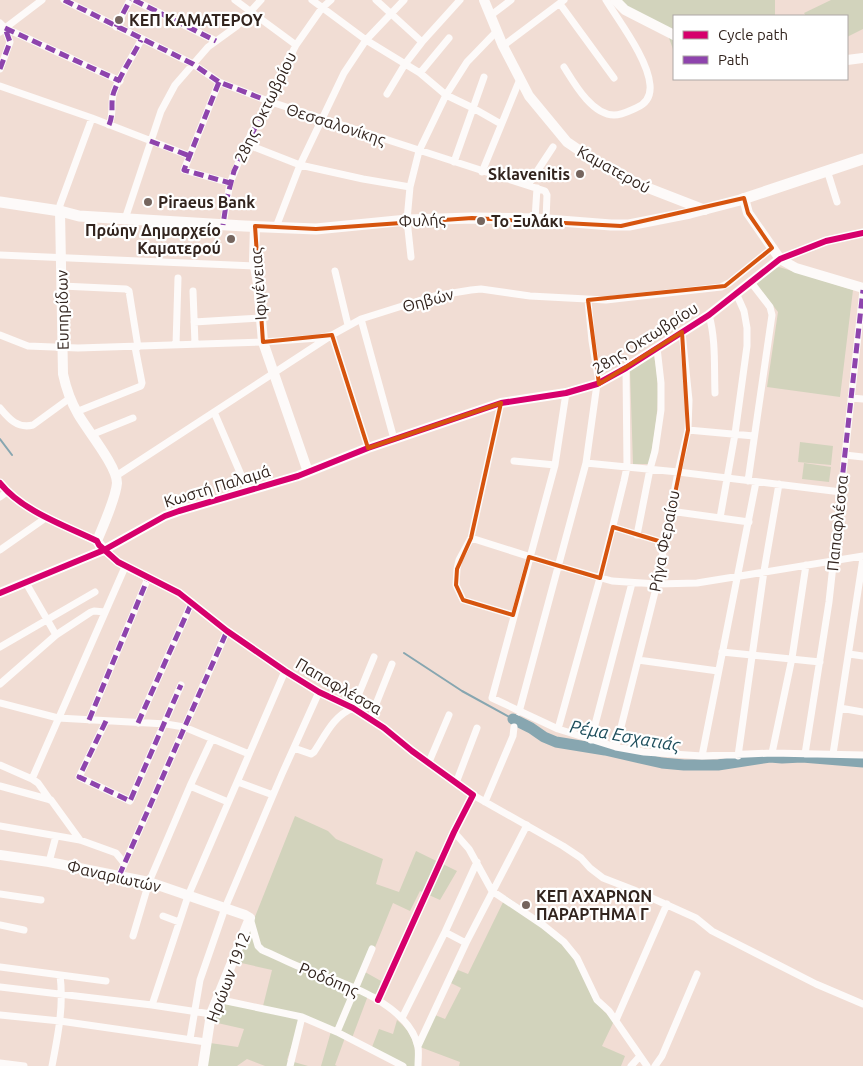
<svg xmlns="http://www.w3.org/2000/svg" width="863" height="1066" font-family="Ubuntu,sans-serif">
	<rect width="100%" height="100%" fill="#f1ddd4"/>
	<path fill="#d2d3bc" d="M620,0H775V16H674V52L665,27L624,6Z
		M831,0H863V29L847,37V16H806L804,13Z
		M779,267L853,290L840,397L767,387L778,312L755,282L766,271Z
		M654,356C662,393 656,428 649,464H633L630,371Z
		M800,442L833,446L831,465L798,462Z
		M804,463L831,467L829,482L802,479Z
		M295,816L328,831L336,839L383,859L376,884L399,892L416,851L457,871L440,900L420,891L410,911L393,903L365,972L381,981L377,994L369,993L352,1038L346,1035L335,1065L337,1066H321L332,1028L302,1015L287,1060L308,1066H265L247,1059L237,1066H206L210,1043L238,1047L244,1029L213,1022L218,1003L262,1010L272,970L237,962Z
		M506,896L548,925L568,943L604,1011L614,1021L602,1046L625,1056L621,1066H459L460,1062L420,1047L435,1015L445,1019L461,988L451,983L458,970L468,974Z
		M397,1020C413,1033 416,1046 416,1066H407L372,1047L379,1029L393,1034Z"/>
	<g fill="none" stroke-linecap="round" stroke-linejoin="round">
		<path stroke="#87a6b0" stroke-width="2" d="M0,439L12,455
			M404,653L462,691L513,719"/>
		<path stroke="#87a6b0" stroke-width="11" d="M513,719L531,728L544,737L556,742L605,750L662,763L684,765H718L770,757L782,758L802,757L863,762"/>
		<path stroke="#fdfaf9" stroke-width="7" d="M64,0L193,64L219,82L268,101L545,191L547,195L546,220
			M134,0L216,41
			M235,0L296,45
			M312,0L366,40L420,73L446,95L473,108L501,124
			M376,0L422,42
			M560,4L614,78
			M490,16L511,0
			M0,23L5,28L120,81
			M116,27L130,0
			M0,32L42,0
			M503,46L564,0
			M564,67C574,83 592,115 614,115C622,115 629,111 636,108C646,104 651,96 650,85C648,59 620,23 606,0
			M0,69L10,42L5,28
			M420,73L449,38
			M219,82L184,170L230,183
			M0,86L92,118L190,156
			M387,94L405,64L422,42L460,0
			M109,125C115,110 109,102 115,89C122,72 133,56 141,40
			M246,144L300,165L363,179L410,187
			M454,162L484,77
			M827,170L837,202
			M482,172L520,79
			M528,185L553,147
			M60,211V205L92,118
			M125,219L161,111L175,85L208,47L237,26L261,0
			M535,219L537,188
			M223,225L230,183L246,144L296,45L322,8L331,0
			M276,227L300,165L344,73L366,40L404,0
			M0,255L255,266
			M411,257L407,220L410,187L419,151L446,95L467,62L496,32
			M780,259L826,241L863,233
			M335,271L348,325
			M62,286L126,289L129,291L138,347
			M193,291L195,344
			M588,300L592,341L599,383
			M709,315C716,340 714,367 715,393
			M361,319L394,439
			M194,322L260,318
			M0,335L28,346L78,348L263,342L318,338L332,335L368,448
			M176,345L178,278
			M566,393L555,465L492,698L558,729L616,747L644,752L702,756L772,753L863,755
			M851,398L863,399
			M501,403L471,538L459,560L457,569L456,585L463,600L513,615
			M0,408C9,419 18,429 33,425L70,398
			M76,412L141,386L142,383L135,347
			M214,412L248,491
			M688,430L754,436
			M91,435L133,418
			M845,455L863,457
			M514,461L555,465
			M586,463L678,472L841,492
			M116,476L332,335L361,319L434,296L471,290L481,289L530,296L606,300L721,287L729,283L772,248
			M748,481L772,315L770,307L750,281
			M0,483C22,511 66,526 97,541
			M0,497L7,492
			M670,511L749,522
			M720,518L735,434L747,346V328L744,311L736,293
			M613,527L665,543
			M637,535L650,469L655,451L661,410V383L657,348
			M471,538L559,566L612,581L657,584L697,583L863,556
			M0,550L47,517
			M104,550L125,567L179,593L227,631L285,671L319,692L353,708L384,728L412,751L473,795L454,832L378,1000
			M26,583L56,635
			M0,647L95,592
			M722,652L820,662
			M849,654L863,656
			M638,660L718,671
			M0,684L56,635L91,612L94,611L105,612
			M0,703L58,718L166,724L184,727L249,754
			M840,708L863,712
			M519,712L586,463L597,384
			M370,719L392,664
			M89,720L148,578
			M106,721L79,777L130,801L181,685
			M138,723L192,602
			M558,729L600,578L624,481L627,467L626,368
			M591,740L632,583
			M616,747L657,584L678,472L688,430L689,400L682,332
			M294,748L311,754L314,752C325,736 333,716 353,708L374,657
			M772,753L792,658L806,565
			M805,754L829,602L863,290
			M833,754L863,558
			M702,756L756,482
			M738,756L764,571L779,484
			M429,762L449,715
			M0,765L32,779L38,783L50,800
			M32,779L125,567
			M238,782L273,795
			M456,783L477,728
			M0,786L51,800L80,840
			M190,786L228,802
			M473,795L563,846L581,858L590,868L603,878L634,890L696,918L712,931L816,984L863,1004
			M485,802L513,736L514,727
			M0,826L80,840L116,853L124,863
			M454,832L469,849L492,891L543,925L564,942L577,958L597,1000L609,1011L647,1066
			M49,862L56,836
			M119,876L227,631
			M0,894L41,900
			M163,916L179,922
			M250,918L258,946L262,950C277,956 292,965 308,970C343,982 410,1005 418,1047C419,1053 418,1060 418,1066
			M0,925L24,930
			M445,932L466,943
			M133,936L149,882L190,786L212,739
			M0,967L106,981
			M0,987L152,1005L211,1014
			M217,999L302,1017L337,1032L403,1066
			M152,1005L188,896L285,671
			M0,1015L60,1021L206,1042
			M402,1018L445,932L477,862
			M616,1020L667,904
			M337,1032L372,949
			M190,1039L200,980L225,908L282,774L319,692
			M418,1046L466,943L527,825
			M0,1063L24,1066
			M52,1066C58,1035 64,1006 60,975
			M290,1066L302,1017
			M631,1066L640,1056
			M655,1066L662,1056L697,974"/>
		<path stroke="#fdfaf9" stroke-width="10" d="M484,0L503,46L529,96L567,142L592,159L638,184L705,210
			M615,0L625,10L674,35
			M847,60L863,58
			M744,198L748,213L780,259L796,268L863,288
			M60,211L63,374C66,388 71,402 78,414C87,430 117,466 117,483C116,498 103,526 97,541L104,550
			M255,226L254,261L258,284L263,342L308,472
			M0,593L104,550L165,516L179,511L298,476L368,448L501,403L566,393L597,384L626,368L709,315L780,259
			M0,855L49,862L149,882L245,915L250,918L211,1014L203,1066"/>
		<path stroke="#fdfaf9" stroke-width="11" d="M0,202L60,211L79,216L244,226L316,229L407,220L472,218L535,219L611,225H629L690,213L740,200L863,159"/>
		<path stroke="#8e44ad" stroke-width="5" stroke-dasharray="10 5" stroke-linecap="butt" d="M64,0L193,64L219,82L268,101L234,171L227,198L223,225
			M134,0L216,41
			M116,27L130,0
			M5,28L120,81
			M0,69L10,42L5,28
			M219,82L184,170L230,183
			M109,125C115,110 109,102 115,89C122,72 133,56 141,40
			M150,141L190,156
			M833,562L863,290
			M89,720L148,578
			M106,721L79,777L130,801L181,685
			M138,723L192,602
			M119,876L227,631"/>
		<g stroke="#fff" stroke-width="9">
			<path id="cycleway" d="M0,483C22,511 66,526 97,541L99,545L118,562L179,593L227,631L285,671L319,692L353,708L384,728L412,751L473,795L454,832L378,1000
				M0,593L104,550L165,516L179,511L298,476L368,448L501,403L566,393L597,384L626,368L709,315L780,259L826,241L863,233"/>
		</g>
		<use href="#cycleway" stroke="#d6006c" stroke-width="6"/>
	</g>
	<path fill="none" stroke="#d6540e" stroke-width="4" stroke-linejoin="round" d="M744,198L748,213L772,248L725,286L588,300L599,384L682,332L688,430L665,543L613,527L600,578L529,557L513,615L463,600L456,585L457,569L471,538L501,403L368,448L332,335L263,342L255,226L316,229L472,218L621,226Z"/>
	<g fill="#75655e" stroke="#fff" stroke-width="2">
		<circle cx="119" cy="20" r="5"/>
		<circle cx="580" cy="174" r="5"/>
		<circle cx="148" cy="202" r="5"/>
		<circle cx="481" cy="221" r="5"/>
		<circle cx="231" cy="239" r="5"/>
		<circle cx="526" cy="905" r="5"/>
	</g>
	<g text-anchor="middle" stroke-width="4.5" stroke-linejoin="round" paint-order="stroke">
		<g font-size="16" font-weight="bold" fill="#32241e" stroke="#fff" text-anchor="start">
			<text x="129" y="26">ΚΕΠ ΚΑΜΑΤΕΡΟΥ</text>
			<text x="570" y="180" text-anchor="end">Sklavenitis</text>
			<text x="158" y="208">Piraeus Bank</text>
			<text x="491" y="227">Το Ξυλάκι</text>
			<text x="221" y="236" text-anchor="end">Πρώην Δημαρχείο<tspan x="221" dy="18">Καματερού</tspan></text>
			<text x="536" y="902">ΚΕΠ ΑΧΑΡΝΩΝ<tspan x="536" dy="18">ΠΑΡΑΡΤΗΜΑ Γ</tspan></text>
		</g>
		<g font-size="16" fill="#32241e" stroke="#fff">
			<text transform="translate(265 107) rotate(-64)" y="6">28ης Οκτωβρίου</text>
			<text transform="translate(336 124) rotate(18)" y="6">Θεσσαλονίκης</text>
			<text transform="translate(614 169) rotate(29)" y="6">Καματερού</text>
			<text transform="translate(422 220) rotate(-3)" y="6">Φυλής</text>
			<text transform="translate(258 284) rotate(-94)" y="6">Ιφιγένειας</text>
			<text transform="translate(428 300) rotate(-15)" y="6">Θηβών</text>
			<text transform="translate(62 310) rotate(-91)" y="6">Ευπηρίδων</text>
			<text transform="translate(645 338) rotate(-32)" y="6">28ης Οκτωβρίου</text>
			<text transform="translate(217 486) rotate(-17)" y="6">Κωστή Παλαμά</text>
			<text transform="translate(837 523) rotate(-84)" y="6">Παπαφλέσσα</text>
			<text transform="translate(664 541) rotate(-79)" y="6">Ρήγα Φεραίου</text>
			<text transform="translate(339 686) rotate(30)" y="6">Παπαφλέσσα</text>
			<text transform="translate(114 876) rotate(13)" y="6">Φαναριωτών</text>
			<text transform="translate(228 977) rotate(-69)" y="6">Ηρώων 1912</text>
			<text transform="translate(329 979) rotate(23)" y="6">Ροδόπης</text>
		</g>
		<g font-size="18" font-style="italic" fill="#1e4e5c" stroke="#fff">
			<text transform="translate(625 736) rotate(10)" y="6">Ρέμα Εσχατιάς</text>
		</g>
	</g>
	<rect x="673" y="15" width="175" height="65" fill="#ffffff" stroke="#ada7a5"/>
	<rect x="683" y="31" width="25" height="8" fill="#d6006c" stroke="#ada7a5"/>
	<text x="718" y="40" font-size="15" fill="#32241e">Cycle path</text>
	<rect x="683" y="56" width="25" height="8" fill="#8e44ad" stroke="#ada7a5"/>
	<text x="718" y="65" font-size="15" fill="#32241e">Path</text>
</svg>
